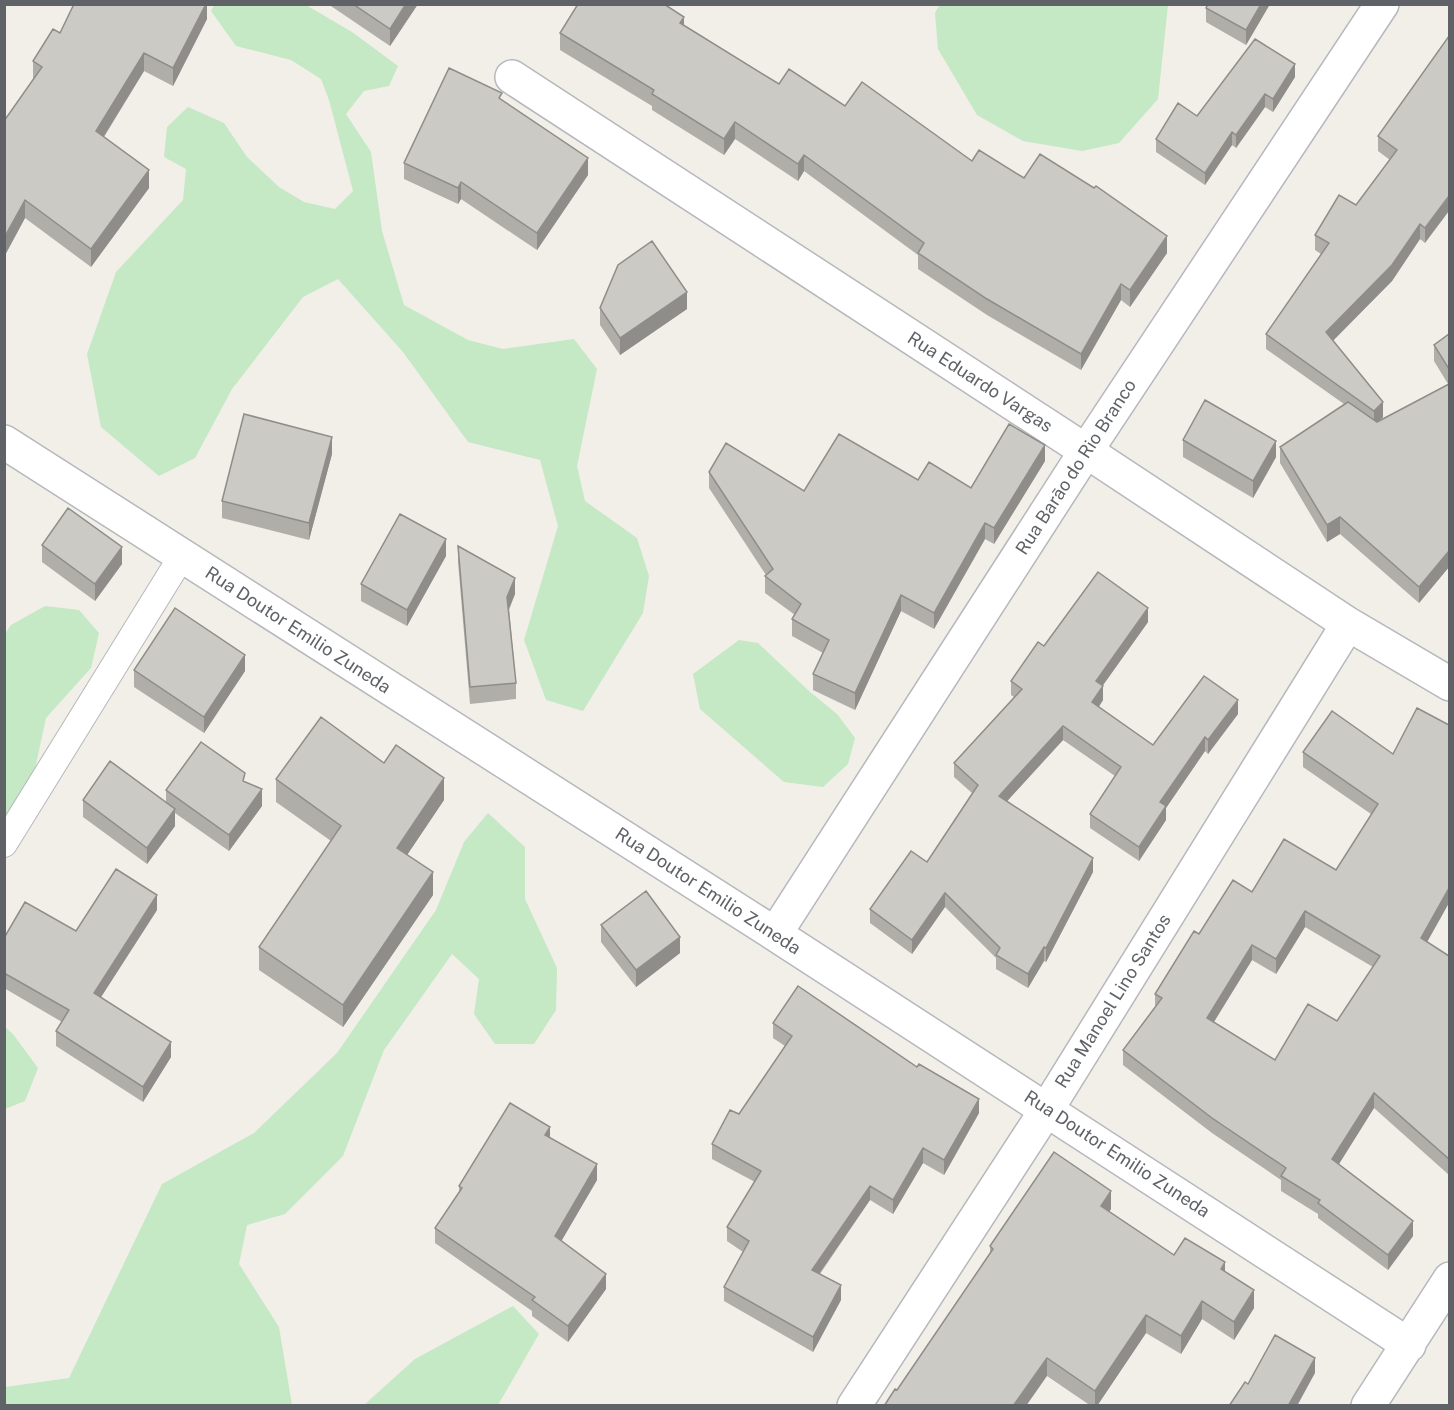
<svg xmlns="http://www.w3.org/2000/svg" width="1454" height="1410" font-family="'Public Sans',sans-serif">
	<rect width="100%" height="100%" fill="#f1efe8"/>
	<path fill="#c5e8c5" d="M940,4L1168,5L1158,99L1119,143L1082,151L1023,141L977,115L938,49L935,13Z
		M214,5H306L352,32L398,66L389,86L364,91L346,114L371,152L382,231L404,305L468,340L503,349L574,339L597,369L577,466L585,501L637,538L649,576L643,613L583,711L546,700L524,640L558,526L540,460L468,442L403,352L338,279L303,297L232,389L195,458L159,476L101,427L87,354L116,272L183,200L186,169L164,157L167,127L188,107L224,123L247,157L279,187L304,202L335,209L353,191L329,100L321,79L291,60L236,46L211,11Z
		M45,606L79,610L99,633L91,668L46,718L32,783L5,816L4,635L11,625Z
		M739,640L758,643L810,692L837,714L855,738L848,764L823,787L784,782L700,709L693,674Z
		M488,813L525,847V899L557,968L556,1010L534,1044H495L474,1014L479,979L452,954L384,1050L343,1156L285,1214L247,1225L239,1264L279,1327L292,1405H5V1387L69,1378L162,1184L254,1133L337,1053L436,910L464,842Z
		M4,1026L13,1034L38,1068L25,1101L5,1109Z
		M513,1306L539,1334L498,1405H364L415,1359Z"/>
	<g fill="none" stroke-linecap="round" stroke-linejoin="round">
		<g stroke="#b5b8bc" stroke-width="28">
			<path id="lane" d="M4,844L182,556"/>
		</g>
		<g stroke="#b5b8bc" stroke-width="36">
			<path id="street" d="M512,77L1086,451L1348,624L1450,684
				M4,442L775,934L1409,1345
				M775,934L1086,451L1382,4
				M854,1406L1047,1109L1348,624
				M1368,1406L1450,1279"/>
		</g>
		<use href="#lane" stroke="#fff" stroke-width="26"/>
		<use href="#street" stroke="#fff" stroke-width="33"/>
	</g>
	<path fill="#afaea9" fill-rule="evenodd" d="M207,4V19L173,86L144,71L104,137L149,188L91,267L25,218L4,257L33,79V61L60,33Z
		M328,4H418L390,46Z
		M1208,4H1270L1246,45L1206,22V8Z
		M684,25L779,84L845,106L972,161L1024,178L1167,253L1130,307L1121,300L1081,370L987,315L918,269V255L804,171L798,181L735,139L724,155L652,110V106L560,50V33Z
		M1444,43L1425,243L1420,239L1392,281L1332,341L1383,417L1379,421L1448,384L1434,361V345L1449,334V567L1419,603L1340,534L1327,542L1280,463V447L1344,404L1266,349V334L1321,254L1315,250V235L1356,205L1390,160L1378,151V136Z
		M1295,77L1273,112L1265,107L1236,148L1232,145L1205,185L1156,152V139L1197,116Z
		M502,100L588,175L537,250L461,199L458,204L404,179V163Z
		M600,308L687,309L620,355L600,325Z
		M1183,440L1276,457L1253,498L1183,457Z
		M332,454L309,540L222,518V501Z
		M1045,461L994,544L985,539L934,629L901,611L855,710L813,690V674L823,653L792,636V619L795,615L765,593V576L766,575L709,488V472L804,491L918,480L971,488Z
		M42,545L122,564L95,601L42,562Z
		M458,546L515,594L509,610L516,683V699L470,704L458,562Z
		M446,556L407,626L361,601V584Z
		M1148,622L1103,685V700L1099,707L1153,745L1238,714L1208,754L1205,751L1166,808V820L1139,861L1090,828V814L1115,776L1063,740L1007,801L1093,872L1046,962L1044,961L1028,988L996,969V958L945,907L912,954L870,923V909L927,862L972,793L954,777V763L1014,697L1011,695V681L1044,646Z
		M134,670L245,671L204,733L134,687Z
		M1303,752L1393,754L1427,942L1449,956V1175L1374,1108L1339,1164L1413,1236L1388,1270L1318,1218V1214L1281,1191V1180L1212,1133L1123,1065V1050L1155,1007V994L1199,934L1252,892L1336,870L1371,814L1303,767ZM1305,927L1373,967L1337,1021L1275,1060L1214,1022L1252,960L1276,974Z
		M384,763L444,800L407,855L433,895L343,1027L259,970V947L331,841L276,802V779Z
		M245,782L262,806L229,851L175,813V826L147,864L83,817V800L166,802V790Z
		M157,910L101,997L171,1057L143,1102L56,1046V1031L62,1022L4,988V938L76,931Z
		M601,925L680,953L636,987L601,942Z
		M773,1023L979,1113L944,1175L923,1163L893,1214L870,1200L820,1274L841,1300L813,1352L724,1301V1287L743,1252L727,1241V1227L755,1182L712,1159V1144L739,1114L785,1046L773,1038Z
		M550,1137L597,1180L561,1241L606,1289L568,1342L532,1316V1311L435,1243V1228L459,1192V1186Z
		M1111,1209L1109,1212L1174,1255L1225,1271L1254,1308L1234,1340L1202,1319L1181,1354L1146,1333L1097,1406H1091L1047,1376L897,1390L990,1253V1246Z"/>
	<path fill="#8f8d8a" d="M206,4H207V19L173,86V68Z
		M406,4H418L390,46V29Z
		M1261,4H1270L1246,45V30Z
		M684,17V33L680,23Z
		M144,53V71L96,149V131Z
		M1295,64V77L1273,112V99Z
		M1265,94V107L1236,148V135Z
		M735,122V139L724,155V139Z
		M1232,132V145L1205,185V173Z
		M804,155V171L798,181V164Z
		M588,158V175L537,250V233Z
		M149,170V188L91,267V249Z
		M461,182V199L458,204V188Z
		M1449,196V211L1425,243V228Z
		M25,200V218L4,257V238Z
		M1420,224V239L1392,281L1326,348V332Z
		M1167,236V253L1130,307V290Z
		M1121,284V300L1081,370V354Z
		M687,292V309L620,355V338Z
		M1383,402V417L1374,426V411Z
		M332,437V454L309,540V523Z
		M1276,441V457L1253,498V481Z
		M1045,445V461L994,544V528Z
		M1340,517V534L1327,542V525Z
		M985,523V539L934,629V613Z
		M446,539V556L407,626V610Z
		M122,547V564L95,601V584Z
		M1449,551V567L1419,603V587Z
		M515,578V594L507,613V597Z
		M6,588V604L4,608V591Z
		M901,595V611L855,710V693Z
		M1148,608V622L1096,695V681Z
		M245,655V671L204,733V717Z
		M1103,686V700L1092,716V702Z
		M1238,700V714L1208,754V740Z
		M1063,726V740L999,810V796Z
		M1205,737V751L1166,808V820L1139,861V847L1160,802Z
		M444,778V800L397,870V848Z
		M262,789V806L229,851V835Z
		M175,809V826L147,864V848Z
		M1093,858V872L1046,962V948Z
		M433,872V895L343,1027V1005Z
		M1449,888V903L1421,953V938Z
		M945,893V907L912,954V940Z
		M157,895V910L94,1008V993Z
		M1305,911V927L1276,974V959Z
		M680,937V953L636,987V970Z
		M1252,945V960L1207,1033V1018Z
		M1044,947V961L1028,988V974Z
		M171,1042V1057L143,1102V1087Z
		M1374,1093V1108L1332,1175V1159Z
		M979,1099V1113L944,1175V1160Z
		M550,1127V1142L545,1135Z
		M923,1148V1163L893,1214V1200Z
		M597,1164V1180L555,1252V1236Z
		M870,1186V1200L812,1284V1270Z
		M1111,1191V1209L1101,1224V1206Z
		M1413,1221V1236L1388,1270V1255Z
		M1225,1262V1280L1221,1269Z
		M606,1274V1289L568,1342V1326Z
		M841,1285V1300L813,1352V1337Z
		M1254,1290V1308L1234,1340V1322Z
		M1202,1301V1319L1181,1354V1336Z
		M1146,1315V1333L1097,1406H1095V1391Z
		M1047,1358V1376L1026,1406H1013Z
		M1315,1358V1373L1297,1406H1288Z"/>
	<path fill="#cccac5" stroke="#8f8d8a" stroke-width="1.5" fill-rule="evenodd" d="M74,4H206L173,68L144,53L96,131L149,170L91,249L25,200L4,238V121L42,67L33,61L53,29L60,33Z
		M353,4H406L390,29Z
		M578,4H664L684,17L680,23L779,84L789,69L845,106L862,82L972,161L979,150L1024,178L1040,154L1094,188L1096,186L1167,236L1130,290L1121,284L1081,354L987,299L918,253L924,243L804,155L798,164L735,122L724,139L652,94L654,90L560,33Z
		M1208,4H1261L1246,30L1206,8Z
		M1449,36V196L1425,228L1420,224L1392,265L1326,332L1383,402L1374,411L1266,334L1329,243L1315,235L1339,195L1356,205L1397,150L1378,136Z
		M1255,39L1295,64L1273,99L1265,94L1236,135L1232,132L1205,173L1156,139L1178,103L1197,116Z
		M449,68L502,93L499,98L588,158L537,233L461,182L458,188L404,163Z
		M652,241L687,292L620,338L600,308L618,265Z
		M1449,334V369L1434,345Z
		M1449,384V551L1419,587L1340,517L1327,525L1280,447L1348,402L1377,422Z
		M1205,400L1276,441L1253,481L1183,440Z
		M244,414L332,437L309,523L222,501Z
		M1009,424L1045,445L994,528L985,523L934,613L901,595L855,693L813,674L829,640L792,619L801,604L765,576L773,569L709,472L726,443L804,491L839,434L918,480L929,462L971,488Z
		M68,508L122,547L95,584L42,545Z
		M400,514L446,539L407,610L361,584Z
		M458,546L515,578L507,597L516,683L470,687Z
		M1098,572L1148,608L1096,681L1103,686L1092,702L1153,745L1204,676L1238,700L1208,740L1205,737L1160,802L1166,806L1139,847L1090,814L1121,767L1063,726L999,796L1093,858L1046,948L1044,947L1028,974L996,955L1000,948L945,893L912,940L870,909L911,851L927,862L978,785L954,763L1022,689L1011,681L1038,642L1044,646Z
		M175,608L245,655L204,717L134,670Z
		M1417,708L1449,725V888L1421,938L1449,956V1159L1374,1093L1332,1159L1413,1221L1388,1255L1318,1203L1320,1200L1281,1176L1286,1168L1212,1118L1123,1050L1162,998L1155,994L1194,931L1199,934L1233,880L1252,892L1284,839L1336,870L1378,804L1303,752L1332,711L1393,754ZM1305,911L1380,956L1337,1021L1308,1004L1275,1060L1207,1018L1252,945L1276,959Z
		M321,717L384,763L396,745L444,778L397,848L433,872L343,1005L259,947L341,826L276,779Z
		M201,742L245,773L243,781L262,789L229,835L166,790Z
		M110,761L175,809L147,848L83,800Z
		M116,869L157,895L94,993L171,1042L143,1087L56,1031L69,1010L4,973V938L25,902L76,931Z
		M646,891L680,937L636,970L601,925Z
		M798,986L917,1067L919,1064L979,1099L944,1160L923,1148L893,1200L870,1186L812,1270L841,1285L813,1337L724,1287L749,1241L727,1227L761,1171L712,1144L730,1110L739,1114L792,1036L773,1023Z
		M510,1103L550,1127L545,1135L597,1164L555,1236L606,1274L568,1326L532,1300L535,1297L435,1228L462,1188L459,1186Z
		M1054,1152L1111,1191L1101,1206L1174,1255L1185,1238L1225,1262L1221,1269L1254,1290L1234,1322L1202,1301L1181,1336L1146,1315L1095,1391L1047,1358L1013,1406H884L895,1389L897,1390L993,1249L990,1246Z
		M1275,1335L1315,1358L1288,1406H1229L1245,1382L1248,1384Z"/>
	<g text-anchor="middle" stroke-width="6" stroke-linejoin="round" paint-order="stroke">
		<g font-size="18" fill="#5f6368" stroke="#fff">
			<text transform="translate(980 382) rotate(33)" y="6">Rua Eduardo Vargas</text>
			<text transform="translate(1076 467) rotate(-57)" y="6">Rua Barão do Rio Branco</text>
			<text transform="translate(298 630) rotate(33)" y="6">Rua Doutor Emilio Zuneda</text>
			<text transform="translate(708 891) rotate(33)" y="6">Rua Doutor Emilio Zuneda</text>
			<text transform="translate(1113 1001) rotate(-58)" y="6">Rua Manoel Lino Santos</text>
			<text transform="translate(1117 1154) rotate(33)" y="6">Rua Doutor Emilio Zuneda</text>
		</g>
	</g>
	<rect width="1454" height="1410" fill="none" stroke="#5f6368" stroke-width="12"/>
</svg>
